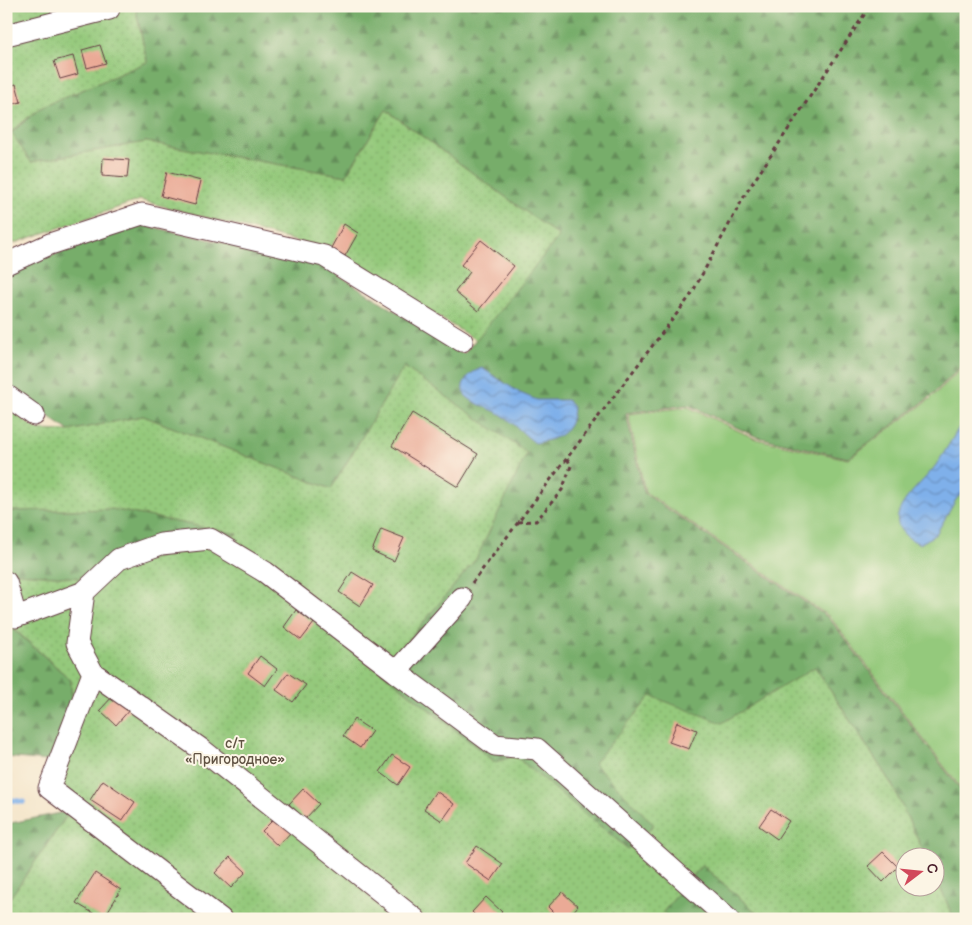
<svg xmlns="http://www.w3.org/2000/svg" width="972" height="925" font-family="'Balsamiq Sans',sans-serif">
	<defs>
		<pattern id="forest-firs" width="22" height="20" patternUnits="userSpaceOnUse" patternTransform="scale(1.25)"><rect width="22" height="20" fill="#77ad6b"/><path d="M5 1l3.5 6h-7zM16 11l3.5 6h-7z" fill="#648c58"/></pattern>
		<pattern id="garden-dots" width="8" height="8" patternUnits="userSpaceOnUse" patternTransform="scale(1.25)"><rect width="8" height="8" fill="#94c97b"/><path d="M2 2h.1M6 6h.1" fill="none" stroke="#81ac6a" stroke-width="1.8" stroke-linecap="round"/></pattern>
		<pattern id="water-waves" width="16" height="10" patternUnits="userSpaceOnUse" patternTransform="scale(1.25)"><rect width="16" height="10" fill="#7fb0ea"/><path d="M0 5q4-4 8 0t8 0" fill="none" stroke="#6a8fbe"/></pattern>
	</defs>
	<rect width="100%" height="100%" fill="#fcf5e5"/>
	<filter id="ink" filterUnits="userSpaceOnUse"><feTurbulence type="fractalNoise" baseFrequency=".02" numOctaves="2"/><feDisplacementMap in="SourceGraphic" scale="10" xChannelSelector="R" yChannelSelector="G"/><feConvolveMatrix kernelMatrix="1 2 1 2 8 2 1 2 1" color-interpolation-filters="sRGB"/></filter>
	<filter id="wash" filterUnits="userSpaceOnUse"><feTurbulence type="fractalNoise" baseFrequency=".0096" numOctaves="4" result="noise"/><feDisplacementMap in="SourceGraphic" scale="20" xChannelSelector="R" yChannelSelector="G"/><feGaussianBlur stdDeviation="1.12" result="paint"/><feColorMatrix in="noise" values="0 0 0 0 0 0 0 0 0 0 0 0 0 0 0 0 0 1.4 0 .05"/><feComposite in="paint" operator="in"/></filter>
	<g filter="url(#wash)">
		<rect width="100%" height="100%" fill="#f4e4c8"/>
		<path fill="#94c97b" stroke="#6f7453" d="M966,364V795L830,617L645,492L628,414L688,407L756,439L848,459L930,399Z"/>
		<path fill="url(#forest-firs)" stroke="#60664b" d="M135,6H966V362L929,398L848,458L757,437L688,405L626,413L644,493L829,618L966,797V919H954L935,876L934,858L926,857L892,785L815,667L722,724L654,825L628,849L515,756L495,762L382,672L476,559L404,367L331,489L143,416L69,431L6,386V270L143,225L321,264L464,354L559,236L386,110L346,176L146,142L31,162L11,133L40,108L147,62Z
			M112,509L240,534L78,578L6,572V511Z
			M12,628L71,680L72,720L47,761L6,757V630Z
			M70,811L6,904V824Z
			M702,865L764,919H670L663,912Z"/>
		<path fill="url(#garden-dots)" stroke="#6f7453" d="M6,6H135L147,62L40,108L11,132L31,162L146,142L346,176L386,110L559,236L476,340L329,250L140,200L6,246Z
			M404,367L527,453L476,559L382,672L495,762L515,756L628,849L654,825L594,763L651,696L722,723L815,667L892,785L926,857L904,858V888H934L935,876L954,919H764L702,865L663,912L670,919H6V904L70,811L47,761L72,720L71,680L13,628L6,630V572L78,578L146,561L238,534L112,509L6,511V407L38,430L69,431L143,416L331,489Z"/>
		<path fill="url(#water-waves)" stroke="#64688a" d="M482,368L520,393L537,400H567L573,407C572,432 560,439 535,443C524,435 514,423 502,415C492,409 476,405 467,397C455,386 471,371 482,368Z
			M966,415V491L957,498L936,534L920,544C869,521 918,490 936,465C947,449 956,432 966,415Z"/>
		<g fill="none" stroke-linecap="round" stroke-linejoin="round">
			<path stroke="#7fb0ea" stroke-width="5.5" d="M6,799L23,802"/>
		</g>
		<g id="blocks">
			<path fill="#eaaa96" d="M100,45L106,63L87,68L82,50Z
				M73,56L78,74L60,79L54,61Z
				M16,84L21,102L6,106V87Z
				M103,158L129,160L127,178L102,176Z
				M167,172L201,181L195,205L161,196Z
				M344,224L358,233L345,256L331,248Z
				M481,240L514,266L478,311L455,292L470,272L461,265Z
				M412,413L478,454L458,487L392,446Z
				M381,529L404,538L394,561L372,551Z
				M352,572L373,585L360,606L339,592Z
				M296,610L314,623L301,640L284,627Z
				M260,656L277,669L265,686L248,673Z
				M288,673L306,685L293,702L276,690Z
				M114,695L130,709L116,725L100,710Z
				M354,719L372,731L360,748L343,736Z
				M677,722L697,730L689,749L669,742Z
				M392,755L410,767L398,785L380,772Z
				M103,780L135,802L122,821L90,800Z
				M303,789L319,804L305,819L289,804Z
				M436,791L454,804L442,821L424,809Z
				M771,809L789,821L777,839L759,826Z
				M277,816L293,830L278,846L262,831Z
				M477,846L503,864L491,881L465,863Z
				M883,852L898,867L883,882L868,866Z
				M230,857L246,872L231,888L215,873Z
				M95,873L121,890L103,919L76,903Z
				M562,892L578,906L567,919H560L548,907Z
				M486,897L502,912L496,919H479L472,912Z"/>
		</g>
	</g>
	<g filter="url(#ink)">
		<use href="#blocks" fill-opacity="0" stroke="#643d43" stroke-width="1"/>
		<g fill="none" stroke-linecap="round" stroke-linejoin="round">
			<g stroke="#643d43" stroke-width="23">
				<path id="minor" d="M6,35L109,9
					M6,264L50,244L142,214L324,256L462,341
					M6,395L34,415
					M6,582L16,617L84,592L119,559L161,544L210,539L265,572L396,672
					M84,592L77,643L93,673L49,788L221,919
					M462,598L396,672L495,745L537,749L728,919
					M93,673L201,749L415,919"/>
			</g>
			<path stroke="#643d43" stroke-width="3" stroke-dasharray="4 4" stroke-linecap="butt" d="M518,522L536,521L562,490L571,466L567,458
				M472,583L691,295L746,193L870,6"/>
			<use href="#minor" stroke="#fff" stroke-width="21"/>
		</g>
	</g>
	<g text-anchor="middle" stroke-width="4" stroke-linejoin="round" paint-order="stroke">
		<g font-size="14" fill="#605243" stroke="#fcf5e5">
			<text x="235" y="748">с/т<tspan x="235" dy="16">«Пригородное»</tspan></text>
		</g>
	</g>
	<rect width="972" height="925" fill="none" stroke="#fcf5e5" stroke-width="25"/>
	<g transform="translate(920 872) rotate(74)"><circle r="24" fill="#fcf5e5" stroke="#b59f9b"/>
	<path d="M0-4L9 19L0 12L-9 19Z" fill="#d1495b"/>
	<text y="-8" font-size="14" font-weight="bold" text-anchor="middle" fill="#4a1f2b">С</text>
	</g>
</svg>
